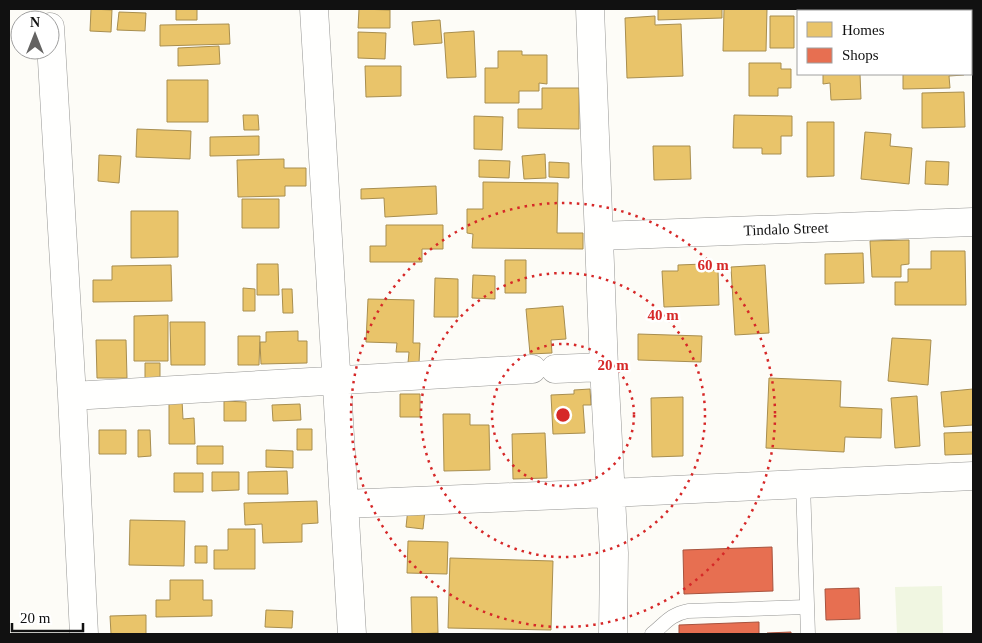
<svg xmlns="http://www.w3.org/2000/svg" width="982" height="643" font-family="Georgia,serif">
	<rect width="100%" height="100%" fill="#fdfcf7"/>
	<path fill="#f0f6e1" d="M942,586L943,634H897L895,587Z"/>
	<path fill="#e9c46a" stroke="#a88e4f" d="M91,9L112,10L111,32L90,31Z
		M176,9H197V20H176Z
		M359,9L390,10V28H358Z
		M658,9H722V18L658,20Z
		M724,9H767L766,51H723Z
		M800,9H828V11H800Z
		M909,9H957V11H909Z
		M119,12L146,13L145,31L117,30Z
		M655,16V25L681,24L683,76L627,78L625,18Z
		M770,16H794V48H770Z
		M440,20L442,43L414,45L412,22Z
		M229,24L230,44L160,46V25Z
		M474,31L476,77L447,78L444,33Z
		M358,32L386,33L385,59L358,58Z
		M219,46L220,64L178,66V48Z
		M498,51H522V55H547V84L539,83V91H519V103H485V68H498Z
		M749,63H781V69H791V88H778V96H749Z
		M365,66H401V96L366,97Z
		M823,74H860L861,99L831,100L830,83L823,84Z
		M903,74H964V75L949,76L950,88L903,89Z
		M167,80H208V122H167Z
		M542,88H579V129L518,128V109H542Z
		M964,92L965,127L922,128V93Z
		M243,115H258L259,130H244Z
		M734,115L792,116V136H781V154H762V148H733Z
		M474,116L503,117L502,150L474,149Z
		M807,122H834V176L807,177Z
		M137,129L191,131L190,159L136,157Z
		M865,132L891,134L890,146L912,148L909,184L861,179Z
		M259,136V155L210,156V137Z
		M653,146H690L691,179L654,180Z
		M545,154L546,178L524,179L522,156Z
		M99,155L121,156L119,183L98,181Z
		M284,159V168H306V186H285V196L238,197L237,160Z
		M479,160L510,161L509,178L479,177Z
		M926,161L949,162L948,185L925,184Z
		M549,162L569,163V178L549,177Z
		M483,182L558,183L557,233H583V249L472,248L473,234L467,233V209H483Z
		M436,186L437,214L385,217L384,198L361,199V189Z
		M242,199H279V228H242Z
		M131,211H178V257L131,258Z
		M386,225H443V249H422V262H370V246H386Z
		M909,240V264L901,265V277H872L870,241Z
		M931,251H965L966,305H895V282H908V269H931Z
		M863,253L864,283L825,284V254Z
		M505,260H526V293H505Z
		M257,264H278L279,295H257Z
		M704,264V271L718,270L719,305L664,307L662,271H678V265Z
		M171,265L172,301L93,302V280H112V266Z
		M765,265L769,333L735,335L731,267Z
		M473,275L495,276V299L472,298Z
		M435,278L458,279V317H434Z
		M243,288L255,289V311H243Z
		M282,289H292L293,313H283Z
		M368,299L414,300L413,343H420L419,363H408L409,352H396L397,343L366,342Z
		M563,306L566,339L551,340L552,353L530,354L526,309Z
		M168,315V361H134V316Z
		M170,322H205V365H171Z
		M298,331V341H307V363L261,364L260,342H266V332Z
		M638,334L702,336L701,362L638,360Z
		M238,336H260L259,365H238Z
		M892,338L931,340L928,385L888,381Z
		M96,340H126L127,378H97Z
		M145,363H160V380H145Z
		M769,378L841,381L840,407L882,409L881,438L845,437L844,452L766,448Z
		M590,389L591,405H583L585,433L553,434L551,395L574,394V390Z
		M973,389V425L944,427L941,392Z
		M400,394H420V417H400Z
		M917,396L920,446L895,448L891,398Z
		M683,397V456L652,457L651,398Z
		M182,400L183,419L194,418L195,444H169V401Z
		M224,401L246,402V421H224Z
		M300,404L301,420L273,421L272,405Z
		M443,414H470V425H489L490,470L444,471Z
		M297,429H312V450H297Z
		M99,430H126V454H99Z
		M138,430H150L151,456L138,457Z
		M973,432V454L945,455L944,433Z
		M545,433L547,478L513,479L512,434Z
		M197,446H223V464H197Z
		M266,450L293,451V468L266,467Z
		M287,471L288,494H248V472Z
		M212,472H239V490L212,491Z
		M174,473H203V492H174Z
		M317,501L318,523L302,524V542L263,543L262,524L245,525L244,503Z
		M408,508L425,510L423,529L406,527Z
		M130,520L185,521L184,566L129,565Z
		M228,529H255V569H214V550H228Z
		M408,541L448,542L447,574L407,573Z
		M195,546H207V563H195Z
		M450,558L553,561L551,630L448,628Z
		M170,580H203V600H212V616L156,617V600H170Z
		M411,597H437L438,633L412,634Z
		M266,610L293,611L292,628L265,627Z
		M146,615V634H111L110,616Z"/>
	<path fill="#e76f51" stroke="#a7533e" d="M772,547L773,591L684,594L683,550Z
		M859,588L860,619L826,620L825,589Z
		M759,622V634H679V625Z
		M791,632V634H767V633Z"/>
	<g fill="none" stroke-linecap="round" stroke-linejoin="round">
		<g stroke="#979795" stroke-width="15">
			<path id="service" d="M803,484L808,634
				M652,634C666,623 669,615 688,611L806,607"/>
		</g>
		<g stroke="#979795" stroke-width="29">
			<path id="minor" d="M314,9L352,634
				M590,9L604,367L614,553L613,634
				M50,27L72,396L84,634
				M599,236L973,222
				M555,369L604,367
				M72,396L532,369
				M344,504L610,493L973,476"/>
		</g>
		<use href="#service" stroke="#fffffe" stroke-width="14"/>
		<use href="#minor" stroke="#fffffe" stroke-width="28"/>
	</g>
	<g fill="none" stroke="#d62828" stroke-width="2.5" stroke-dasharray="2.5 5">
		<circle cx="563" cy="415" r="71"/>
		<circle cx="563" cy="415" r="142"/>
		<circle cx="563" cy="415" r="212"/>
	</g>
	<g text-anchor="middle" stroke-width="5" stroke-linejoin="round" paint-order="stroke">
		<g font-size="15" fill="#111" stroke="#fff">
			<text transform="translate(786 229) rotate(-2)" y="5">Tindalo Street</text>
		</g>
	</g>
	<circle cx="563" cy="415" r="8" fill="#d62828" stroke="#fff" stroke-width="2.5"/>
	<g font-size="15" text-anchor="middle" font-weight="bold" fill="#d62828" stroke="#fff" stroke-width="5" stroke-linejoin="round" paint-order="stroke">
		<text x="713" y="270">60 m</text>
		<text x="663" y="320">40 m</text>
		<text x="613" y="370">20 m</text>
	</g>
	<rect width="982" height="643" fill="none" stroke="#111111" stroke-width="20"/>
	<rect x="797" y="10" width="175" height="65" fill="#ffffff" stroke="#a0a0a0"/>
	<rect x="807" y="22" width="25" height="15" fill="#e9c46a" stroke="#a0a0a0"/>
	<text x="842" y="35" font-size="15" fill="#111111">Homes</text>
	<rect x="807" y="48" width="25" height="15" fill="#e76f51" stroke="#a0a0a0"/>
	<text x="842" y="60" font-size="15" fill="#111111">Shops</text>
	<g transform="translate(35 35)"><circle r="24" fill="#ffffff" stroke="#a0a0a0"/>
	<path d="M0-4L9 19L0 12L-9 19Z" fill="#646362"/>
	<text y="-8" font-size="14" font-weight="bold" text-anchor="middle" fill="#111111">N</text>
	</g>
	<path d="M12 623v8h71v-8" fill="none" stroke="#111111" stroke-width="2.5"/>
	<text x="20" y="623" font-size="15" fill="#111111" stroke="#ffffff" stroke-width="4" paint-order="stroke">20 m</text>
</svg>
